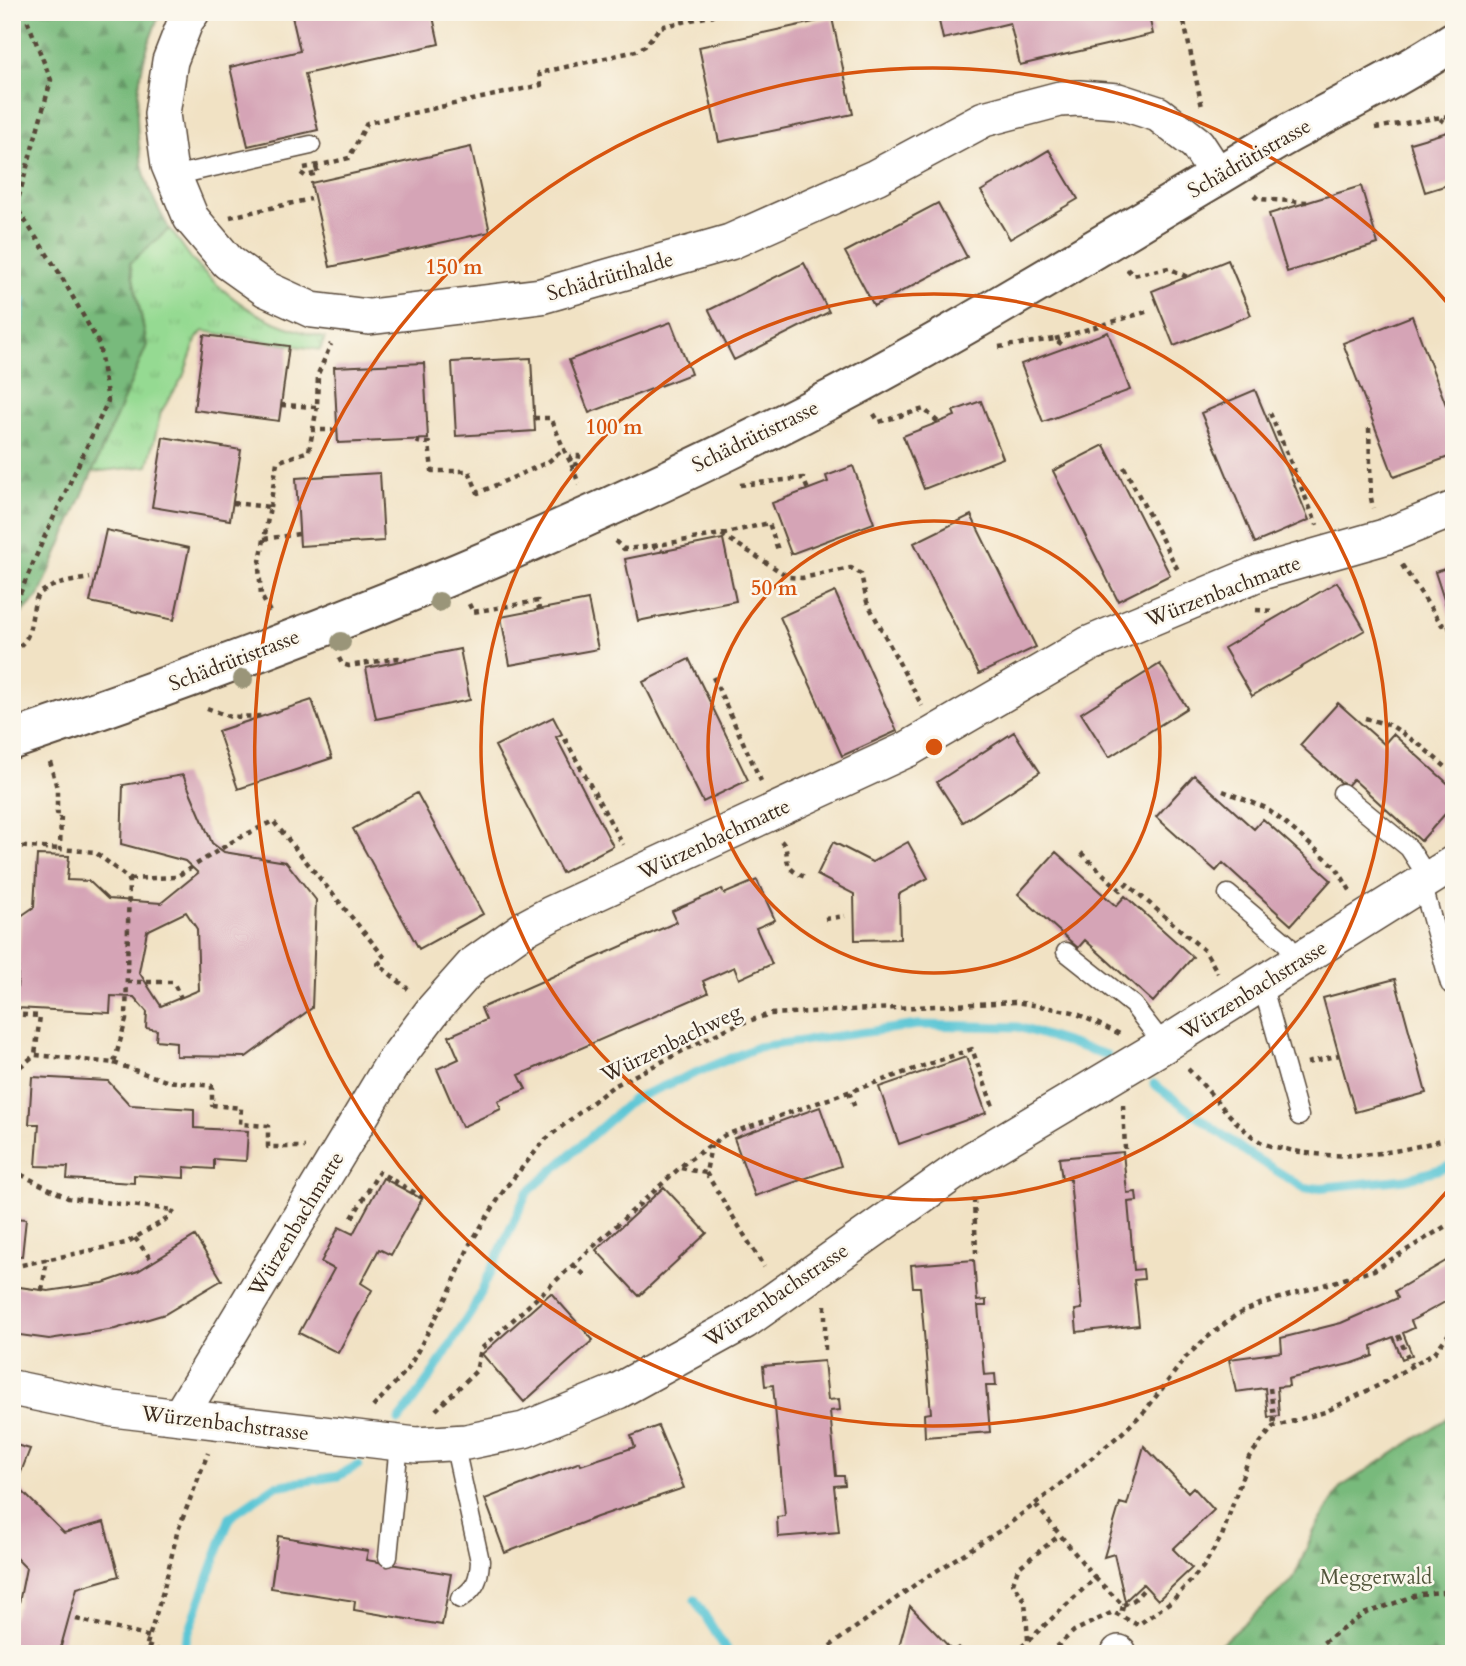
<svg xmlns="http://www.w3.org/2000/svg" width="1466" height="1666" font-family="Cardo,serif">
	<defs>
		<pattern id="grass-tufts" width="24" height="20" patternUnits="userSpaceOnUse" patternTransform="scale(1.75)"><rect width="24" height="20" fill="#95da92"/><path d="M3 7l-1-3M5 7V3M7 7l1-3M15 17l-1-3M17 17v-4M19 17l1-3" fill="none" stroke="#81bb7d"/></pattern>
		<pattern id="forest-firs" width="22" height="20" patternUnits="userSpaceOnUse" patternTransform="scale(1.75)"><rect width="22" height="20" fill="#78ba7c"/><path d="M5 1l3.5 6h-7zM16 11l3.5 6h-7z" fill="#649765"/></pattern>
	</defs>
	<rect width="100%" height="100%" fill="#fbf7ec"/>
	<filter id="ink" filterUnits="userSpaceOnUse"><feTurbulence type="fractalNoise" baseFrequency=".0143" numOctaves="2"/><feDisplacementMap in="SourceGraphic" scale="14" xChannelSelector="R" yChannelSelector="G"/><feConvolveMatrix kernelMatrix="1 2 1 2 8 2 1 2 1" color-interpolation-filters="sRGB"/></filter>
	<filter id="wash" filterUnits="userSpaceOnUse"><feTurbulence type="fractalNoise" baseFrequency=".00686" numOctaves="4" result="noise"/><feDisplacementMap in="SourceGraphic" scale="28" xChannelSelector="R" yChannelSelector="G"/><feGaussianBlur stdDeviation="1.57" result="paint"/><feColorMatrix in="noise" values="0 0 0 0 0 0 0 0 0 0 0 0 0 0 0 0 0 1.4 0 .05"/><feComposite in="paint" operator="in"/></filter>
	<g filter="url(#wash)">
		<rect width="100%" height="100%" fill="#f1e2c4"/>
		<path fill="url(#grass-tufts)" stroke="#688258" stroke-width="2" d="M169,229C180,240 186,253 196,264C237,307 267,324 325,338L320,350L203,331L197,338L183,377L161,412L148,466L91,472L147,345L130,263Z"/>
		<path fill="url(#forest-firs)" stroke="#5a724d" stroke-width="2" d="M12,12H161C136,66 130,123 146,180C151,197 162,214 169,229L130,263L147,345L39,596L12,623Z
			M1454,1414V1654H1209L1293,1580L1314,1531L1341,1487Z"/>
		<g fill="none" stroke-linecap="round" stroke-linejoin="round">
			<path stroke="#5bc6d5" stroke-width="9" d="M12,361L22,300
				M1154,1084L1246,1152L1306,1189L1406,1179L1454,1165
				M399,1420L429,1379L473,1309L527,1193L633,1099L758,1047L918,1025L1018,1027L1107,1055
				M695,1600L729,1654
				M181,1654L230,1517L275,1486L338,1476L358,1465"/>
		</g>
		<g id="blocks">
			<path fill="#d5a4b6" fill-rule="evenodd" d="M291,12H432L439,44L305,74L318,130L248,146L230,67L300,51Z
				M937,12H1148L1153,34L1020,65L1010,23L943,39Z
				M832,18L853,114L719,142L699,47Z
				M1454,130V183L1425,192L1410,143Z
				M471,147L490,232L330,267L311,183Z
				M1049,150L1078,199L1010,239L981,191Z
				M1361,186L1378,244L1287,272L1269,214Z
				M938,203L967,257L874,306L845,252Z
				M1228,260L1251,315L1174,346L1152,291Z
				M804,263L829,312L734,360L709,310Z
				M1412,316L1454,426V455L1394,477L1343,343Z
				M671,322L691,374L589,413L569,360Z
				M1108,332L1130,390L1043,422L1021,364Z
				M204,335L289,346L279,421L194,410Z
				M531,358L535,431L456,436L452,362Z
				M424,363L428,439L338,443L334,367Z
				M1255,390L1309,520L1255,543L1201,413Z
				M981,401L1003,458L924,489L903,436L955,416L953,411Z
				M163,437L241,450L230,520L152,507Z
				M1104,445L1170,575L1118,601L1053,471Z
				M853,466L874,523L791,554L772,503L828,482L826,476Z
				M380,473L384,541L300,546L296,478Z
				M971,515L1036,647L979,674L914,543Z
				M106,530L189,548L174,620L90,602Z
				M723,539L736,601L638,621L625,559Z
				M1454,566V627H1453L1435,572Z
				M1337,582L1365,630L1252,696L1224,648Z
				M835,592L897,731L842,756L780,617Z
				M588,600L598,649L510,665L501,617Z
				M460,649L470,700L376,719L366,668Z
				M689,659L748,780L703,802L643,682Z
				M1160,664L1187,708L1109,757L1081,713Z
				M312,700L332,758L238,789L218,731Z
				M1338,703L1384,744L1393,734L1454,789V804L1421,841L1353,779L1346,787L1300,745Z
				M553,717L562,734L556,737L613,846L562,873L495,746Z
				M1014,732L1040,772L963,822L937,782Z
				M183,775L212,843L224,852L286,862L316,900L312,1008L246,1057L176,1056V1042L156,1040L157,1030L146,1028L147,1012L134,997L111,996L110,1013L16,1008L21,916L34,907L37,855L69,856L67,880L89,881L108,899L161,903L198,873L185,861L121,844L123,785ZM186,912L197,929L199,990L161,1006L139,972L147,931Z
				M1194,775L1254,829L1263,819L1331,880L1291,925L1223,863L1216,871L1156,817Z
				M417,793L483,914L419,949L353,829Z
				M833,842L872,862L908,842L928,878L899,894L900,939L855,940L854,894L817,875Z
				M1056,852L1116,906L1125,896L1193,957L1153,1002L1085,940L1078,948L1018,894Z
				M757,880L775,920L756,928L772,964L739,979L734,967L703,981L708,993L519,1075L526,1089L498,1101L501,1109L462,1127L437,1069L459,1059L449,1036L486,1020L481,1008L677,922L672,911L722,889L724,894Z
				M1395,979L1426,1093L1355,1112L1323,998Z
				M966,1057L986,1113L899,1144L879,1087Z
				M32,1077L108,1081L130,1105L194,1109V1128L248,1131L246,1161L214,1159V1169L184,1167V1178L134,1175V1183L67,1179L68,1167L36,1166L39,1124H29Z
				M820,1107L841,1166L755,1196L734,1138Z
				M1123,1152L1127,1193L1136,1192L1137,1201L1128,1202L1134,1270L1143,1269L1144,1279L1134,1280L1139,1325L1077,1332L1075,1310L1082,1309L1070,1179H1062L1059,1158Z
				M383,1178L422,1199L391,1255L379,1249L361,1283L372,1290L338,1353L299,1333L334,1269L321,1262L339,1227L353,1234Z
				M664,1187L707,1233L639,1296L596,1250Z
				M12,1218L26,1219L22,1256L12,1255Z
				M195,1236L222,1280L165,1314L115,1329L49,1339L12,1334V1286L48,1291L103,1283L138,1271Z
				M1451,1258L1454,1263V1297L1411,1321L1414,1328L1403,1333L1412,1355L1402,1359L1393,1337L1372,1346L1373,1356L1353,1363L1288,1379L1289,1386L1277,1387L1279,1416L1268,1417L1265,1388L1236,1392L1229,1359L1282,1352L1281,1338L1341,1323L1398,1298L1395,1291Z
				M974,1260L977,1301L986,1300V1306H978L984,1375L995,1374L996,1386H986L990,1432L925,1437L924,1414L931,1413L920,1287H913L911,1265Z
				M551,1293L593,1340L524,1402L482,1354Z
				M824,1361L828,1400L839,1399L840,1410L830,1411L836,1476H844L845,1485L834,1486L839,1532L778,1537L777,1517L785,1516L773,1385L765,1386L763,1366Z
				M658,1426L684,1488L597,1517L505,1553L485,1499L580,1462L581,1465L635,1447L631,1436Z
				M12,1444L30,1449L16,1485L64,1533L104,1522L119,1576L77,1588L60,1650L64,1654H12V1622L19,1603L26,1568L12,1554Z
				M1144,1446L1188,1492L1193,1487L1214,1510L1173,1549L1192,1568L1158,1600L1143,1584L1125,1601L1114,1554L1104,1557L1120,1503L1127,1505Z
				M278,1536L368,1551L366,1560L451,1574L442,1625L354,1610L355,1601L271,1588Z
				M910,1606L953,1651L958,1647L965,1654H897Z"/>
		</g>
	</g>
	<g filter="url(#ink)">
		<use href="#blocks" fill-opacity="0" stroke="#564637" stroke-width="2"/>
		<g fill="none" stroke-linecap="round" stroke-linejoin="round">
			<g stroke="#564637" stroke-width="21">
				<path id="service" d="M173,176L311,145
					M1342,793L1409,848L1429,879
					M1422,883L1450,984
					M1228,894L1286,943L1298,961
					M1066,952L1133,1005L1164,1045
					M1262,984L1299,1116
					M454,1443L480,1561C479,1580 476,1588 460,1599
					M388,1557L399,1444"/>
			</g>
			<g stroke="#564637" stroke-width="38">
				<path id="minor" d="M192,12L186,20L170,61L162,114L169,165L191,218L228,262L266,289L312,310L369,317L541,296L730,242L876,177L984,119L1060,99L1079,98L1118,101L1158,114L1197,144L1218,176
					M12,1388L113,1409L416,1445L466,1442L524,1430L618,1391L745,1321L973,1159L1164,1045L1454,863
					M180,1416L391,1066L434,1009L473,965L525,928L551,914L908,749L1089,644L1261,572L1384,537L1454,509
					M1119,1654V1653"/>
			</g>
			<g stroke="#564637" stroke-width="42">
				<path id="secondary" d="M12,740C282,649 549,543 802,414C942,343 1074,261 1209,181C1239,164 1268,144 1299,128C1351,100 1405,74 1454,41"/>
			</g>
			<path stroke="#564637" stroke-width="4.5" stroke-dasharray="5 5" stroke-linecap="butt" d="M1182,12L1202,107
				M1440,119L1454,128
				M1375,128L1454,115
				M325,164L349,158L367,123L541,85L539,73L636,51L645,46L660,27L728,12
				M301,173L305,176L318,173L316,167
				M1254,195L1258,199L1307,202
				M230,217L311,199
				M1127,269L1133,275L1169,268L1187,277
				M1055,339L1149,311
				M999,347L1055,339L1065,347
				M281,405L317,407L318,374L331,344
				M1270,413L1317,525
				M874,414L879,422L924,409L938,422
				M534,418H551C558,434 563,450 572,465L578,464L579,456H571L570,461L579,484
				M1369,428L1371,498L1373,508
				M311,430H337
				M418,439V442L429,443L432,471H469L478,493L548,462L564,449
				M1124,467L1179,572
				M740,485L803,478L808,490
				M233,503L270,507L259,567L261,595L270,612
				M270,507L277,462L309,451L317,407
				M722,534L769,523L779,553
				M264,539L299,534
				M615,541L624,549L653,546L662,551
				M653,546L721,534L789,577L802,578L851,568L861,574L867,602L922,706
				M1402,565L1442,625L1448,623L1454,643
				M469,604L473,612L538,601L539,610
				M1256,610L1275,611
				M12,612L44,538L108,401L99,344L60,274L16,207L51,80L24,12
				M12,653C17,648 24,643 27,637C32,627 33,601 38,595C50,583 74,581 90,578
				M339,658L342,664L349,666L398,658L407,660
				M713,677L761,781
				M207,708L231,717L264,716
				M1365,718L1392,726L1421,746L1454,774
				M565,739L623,845
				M1223,791L1264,807L1283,821L1336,867L1351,892
				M781,841C790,849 784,859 790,867C793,872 800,875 805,877
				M12,846L60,849
				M1081,853L1120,890L1127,884L1205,951L1218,973
				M130,879L176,877L235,840L273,821L385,958L378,964L408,989
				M825,919L845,916
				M127,982H173L181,998
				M12,1014L40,1016L35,1055
				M114,1063L166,1081L212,1086V1105L241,1108L240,1124L268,1126V1147H305
				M1307,1063L1339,1055
				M1188,1069C1210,1091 1234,1125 1259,1141C1266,1146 1277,1147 1285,1149C1341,1162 1399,1154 1454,1136
				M12,1073L35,1055L114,1063L126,1020L129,879L95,852L60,849L61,813H57V788L50,762
				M849,1092L855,1108
				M1123,1105L1125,1149
				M681,1168L706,1173L711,1145
				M12,1170L68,1198L174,1210
				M706,1173L764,1267
				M974,1199L976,1253
				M352,1218L379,1172L424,1198
				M135,1238L153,1262
				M573,1265L587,1277
				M12,1267L126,1243L165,1220L175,1210
				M42,1290L47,1258
				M825,1305V1352
				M1398,1335L1411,1364
				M1270,1388L1274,1417L1273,1427
				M373,1407L408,1369L448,1295L470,1244L506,1187L546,1139L612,1087L730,1027L770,1014L1016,1002L1073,1012L1120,1034
				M436,1410L476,1371L481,1349L686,1162L725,1135L972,1049L994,1109
				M1095,1578L1123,1605L1121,1615
				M1123,1605L1134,1600L1146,1587
				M76,1619L150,1637
				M1028,1640L1025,1601L1013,1583L1018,1568L1060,1535
				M147,1646L169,1654
				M144,1654L164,1588L177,1533L208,1453
				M826,1654V1649L916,1584L1001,1530L1048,1494L1122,1433L1145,1411L1186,1357L1204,1340L1236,1315L1260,1304L1374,1270L1454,1221
				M1014,1654L1095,1578L1035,1504
				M1049,1654L1074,1631L1113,1612L1138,1625L1173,1600L1203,1567L1222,1536L1249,1457L1273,1427L1325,1412L1383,1383L1435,1352L1454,1327
				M1307,1654L1364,1614L1420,1594L1454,1591"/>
			<use href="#service" stroke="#fff" stroke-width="18"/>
			<use href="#minor" stroke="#fff" stroke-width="35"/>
			<use href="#secondary" stroke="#fff" stroke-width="38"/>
			<path stroke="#564637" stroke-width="4.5" stroke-dasharray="5 5" stroke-linecap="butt" d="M304,168L319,165"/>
		</g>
		<g fill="#9a9579">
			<circle cx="439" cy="602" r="10"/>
			<circle cx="341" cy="642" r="10"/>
			<circle cx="243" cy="679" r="10"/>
		</g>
	</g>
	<g fill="none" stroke="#d7540e" stroke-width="3.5">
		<circle cx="934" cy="747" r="226"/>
		<circle cx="934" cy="747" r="453"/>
		<path d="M1450 1188A679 679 0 1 1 1450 306"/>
	</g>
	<g text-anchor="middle" stroke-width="5" stroke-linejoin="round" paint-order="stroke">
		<g font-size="21" fill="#3b2a1e" stroke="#fbf7ec">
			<text transform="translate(1249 158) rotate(-30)" y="7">Schädrütistrasse</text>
			<text transform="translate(610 276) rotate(-16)" y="7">Schädrütihalde</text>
			<text transform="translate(755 436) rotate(-26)" y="7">Schädrütistrasse</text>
			<text transform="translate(1223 591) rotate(-21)" y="7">Würzenbachmatte</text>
			<text transform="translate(234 660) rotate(-21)" y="7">Schädrütistrasse</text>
			<text transform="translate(714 839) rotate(-25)" y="7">Würzenbachmatte</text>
			<text transform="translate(1253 990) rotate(-32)" y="7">Würzenbachstrasse</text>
			<text transform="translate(671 1043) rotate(-26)" y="7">Würzenbachweg</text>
			<text transform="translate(296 1224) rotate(-59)" y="7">Würzenbachmatte</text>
			<text transform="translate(776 1295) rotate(-34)" y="7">Würzenbachstrasse</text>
			<text transform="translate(225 1423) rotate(7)" y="7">Würzenbachstrasse</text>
		</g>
		<g font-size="21" fill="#52563b" stroke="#fbf7ec">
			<text x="1376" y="1584">Meggerwald</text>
		</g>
	</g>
	<circle cx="934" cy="747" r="10" fill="#d7540e" stroke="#fbf7ec" stroke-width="3.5"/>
	<g font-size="21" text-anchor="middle" font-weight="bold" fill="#d7540e" stroke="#fbf7ec" stroke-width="5" stroke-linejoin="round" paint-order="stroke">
		<text x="454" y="274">150 m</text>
		<text x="614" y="434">100 m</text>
		<text x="774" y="595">50 m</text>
	</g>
	<rect width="1466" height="1666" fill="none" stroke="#fbf7ec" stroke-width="42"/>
</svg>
